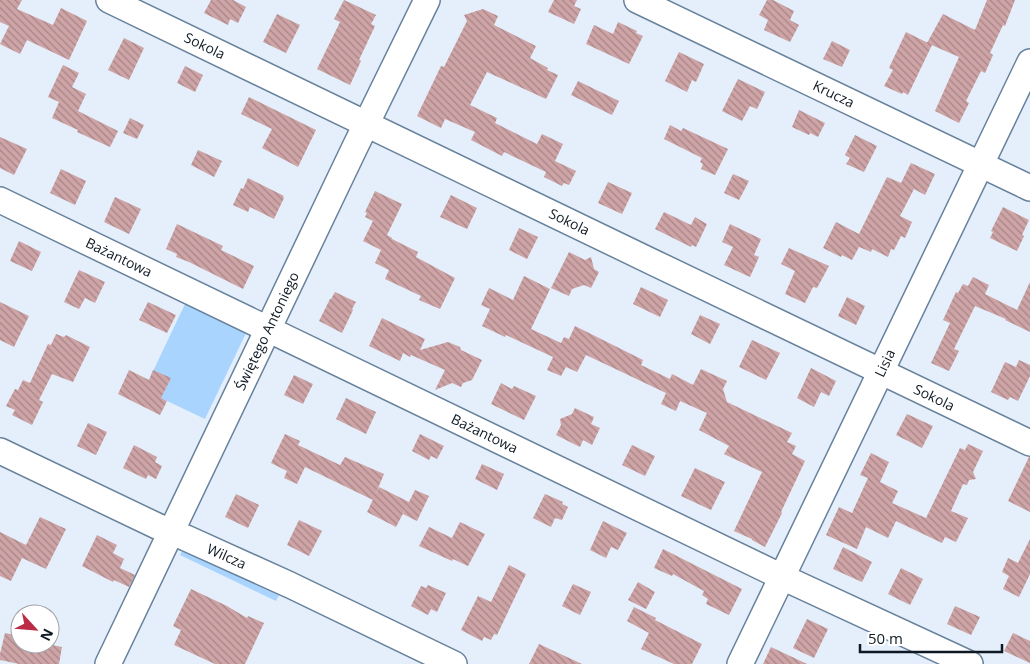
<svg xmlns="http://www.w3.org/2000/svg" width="1030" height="664" font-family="'Open Sans',sans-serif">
	<defs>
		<pattern id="building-back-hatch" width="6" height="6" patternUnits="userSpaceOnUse" patternTransform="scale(1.25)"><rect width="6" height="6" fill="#cea4a6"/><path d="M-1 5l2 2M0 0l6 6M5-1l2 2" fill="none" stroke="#a68587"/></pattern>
	</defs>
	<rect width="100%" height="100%" fill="#e4effb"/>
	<path fill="#a9d4fe" d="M186,302L247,331L205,419L144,390Z
		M183,549L279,595L276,601L180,555Z"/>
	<path fill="url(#building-back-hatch)" d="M0,0H22L17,9L53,25L61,8L87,21L69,60L27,40L20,54L0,44L9,26L0,22Z
		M211,0H233L246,7L238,23L230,19L228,25L204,13Z
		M344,0L376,15L371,24L375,26L359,60L361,61L350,85L317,69L340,22L334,19Z
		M554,0H577L574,6L581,9L574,24L548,12Z
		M767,0H773L794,11L790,20L799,25L790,42L764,30L768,20L759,15Z
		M987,0H1015L1005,26L1003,25L990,53L993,55L985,73L981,71L966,101L969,103L959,123L935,111L959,57L927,43L943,14L975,30Z
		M483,9L498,16L494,25L536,46L530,58L548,68L547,70L558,75L546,99L487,72L470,105L497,118L495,123L537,144L542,134L563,144L555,161L576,171L569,185L564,183L562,186L544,177L546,172L504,152L502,156L471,140L475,132L445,119L441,128L417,116L441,66L444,67L467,21L464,15Z
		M277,14L300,25L286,53L263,42Z
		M618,22L637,31L636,33L643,36L629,64L586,44L594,25L613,34Z
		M906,32L932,45L908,95L903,92L902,94L884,86L893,70L889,68Z
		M124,38L144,48L129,80L108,70Z
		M832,41L850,50L842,67L823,59Z
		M679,52L704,64L696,82L692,80L687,92L665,81Z
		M63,65L79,73L72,87L86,94L78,111L118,131L110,147L77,132L78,130L52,118L59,102L48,97Z
		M185,66L203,75L195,92L177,83Z
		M738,79L765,92L757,109L750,106L742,121L722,111Z
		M578,81L619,101L612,115L571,95Z
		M249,97L316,130L298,167L262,148L272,129L241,114Z
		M799,110L825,123L818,137L810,133L809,135L792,127Z
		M130,118L144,125L137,139L123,133Z
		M670,125L681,131L683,128L728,149L715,175L701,169L703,164L700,162L702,158L664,139Z
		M855,135L877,146L864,172L846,164L850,158L845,155Z
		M0,137L27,149L14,175L0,168Z
		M198,150L222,161L214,177L191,165Z
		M911,163L935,174L925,195L914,189L900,216L912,222L905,238L901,236L894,250L891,249L888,257L872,249L871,252L859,247L852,260L842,255L841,257L823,248L836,222L859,234L887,177L901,183Z
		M61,169L86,181L75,205L50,193Z
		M733,174L749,181L739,200L724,193Z
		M248,178L284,196L283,197L284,198L274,219L250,207L248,212L233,205L241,188L243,189Z
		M608,182L632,193L622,214L598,203Z
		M375,191L402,204L387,235L392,238V239L418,252L416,257L455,278L440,309L419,300L421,296L385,279L389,270L375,263L381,250L363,241L373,221L365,217L367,213L365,212Z
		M451,195L477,208L467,229L440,217Z
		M115,197L141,209L129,234L104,222Z
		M1003,207L1029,220L1022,235L1024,236L1017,251L990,238L993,232L991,231Z
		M664,212L691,225L695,217L707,224L696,247L692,245L691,247L655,229Z
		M177,224L223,246L221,250L254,266L243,289L189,262L176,257L177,254L166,249Z
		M730,224L761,239L754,255L759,257L750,277L724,265L733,247L722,242Z
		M519,228L538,237L527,259L509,250Z
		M19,241L41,252L32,271L10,261Z
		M789,248L829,266L817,288L813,287L805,303L785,294L795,271L781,264Z
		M569,252L585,260L591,257L594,269L599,272L591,288L584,285L572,289L569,296L551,288Z
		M79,270L105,282L95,303L85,298L79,309L64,302Z
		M524,276L550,289L531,329L561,343L564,337L569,339L575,326L643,360L641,365L670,379L672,374L693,385L701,369L727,381L723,389L727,402L792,433L787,442L796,446L792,454L805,461L781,512L782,513L765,547L752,540V539L734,531L762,472L724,454L729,446L699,430L707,413L680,401L676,411L661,404L666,393L586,355L577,372L566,367L561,376L547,370L553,357L506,335L505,337L482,326L490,309L481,305L489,288L513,300Z
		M973,277L989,285L985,294L1017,310L1030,282V332L1005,320L1006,319L975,306L954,349L959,351L949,371L931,363L950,323L943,320L956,292L958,293L963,284L968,286Z
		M641,287L668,300L660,317L633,304Z
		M335,292L356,302L352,309L353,310L342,333L319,321L330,299H331Z
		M847,297L865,306L856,325L838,316Z
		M0,302L29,316L14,347L0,340Z
		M148,302L176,315L167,333L139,320Z
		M700,315L720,324L710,344L691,334Z
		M382,318L425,339L420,350L448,342L460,347L461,350L482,360L472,380L463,383L461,387L452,383L435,390L445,370L411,355L410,357L403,353L400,361L369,346Z
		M56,334L64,337L66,335L90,347L73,382L52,374L39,400L43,402L32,425L12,415L15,410L6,406L15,389L18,390L23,380L30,383L48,344L51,345Z
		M752,340L780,353L766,380L739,367Z
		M1019,360L1030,365V376L1018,401L1010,397L1008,400L991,392L1005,362L1016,367Z
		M811,368L836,381L829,396L821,392L814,407L797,398Z
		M129,370L149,380L153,370L171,378L161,398L167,401L160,415L118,394Z
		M294,375L313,384L303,404L284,395Z
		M501,383L512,389L514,386L536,396L524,420L491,404Z
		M346,398L376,412L366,434L336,419Z
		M575,408L594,417L591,424L600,428L592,445L583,440L580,447L556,435L561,425L560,419L572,414Z
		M907,414L933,426L922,448L896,435Z
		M88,423L107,432L96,455L77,446Z
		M285,434L300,441L298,445L340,465L345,457L384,474L373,500L305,467L297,484L284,478L287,471L271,463Z
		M420,434L444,446L437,459L431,456L429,460L412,451Z
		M968,444L983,451L973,472L976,479L969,480L967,485L963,484L951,511L968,518L956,542L945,537L942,543L896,521L888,538L866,527L857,549L826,535L839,507L852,513L868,478L860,475L871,453L889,462L880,482L898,491L892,503L926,518L960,448L965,450Z
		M134,445L157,457L155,462L162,466L156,479L148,475L146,479L123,468Z
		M632,445L655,456L645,476L622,465Z
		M1029,457H1030V512L1008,501Z
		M482,464L504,474L497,490L475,479Z
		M695,468L725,482L711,510L681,496Z
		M379,487L409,502L396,527L367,512Z
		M415,490L429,496L417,521L403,514Z
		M236,494L259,505L248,528L225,517Z
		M545,494L563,502L562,504L568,507L562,520L555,518L551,527L533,518Z
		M40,517L66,529L46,569L22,558L11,581L0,576V532L26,545Z
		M299,520L322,531L309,556L287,545Z
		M603,521L627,533L618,550L611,547L606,558L590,550Z
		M460,522L485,534L468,566L453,559L452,561L419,546L429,527L452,538Z
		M97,535L117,545L113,553L124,559L120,568L135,575L129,587L114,580L113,582L82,566Z
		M1030,539V574L1019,597L1003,589L1009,576L1002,572L1008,558L1018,563Z
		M843,547L872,562L862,582L833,569Z
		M663,549L742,589L729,615L706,604L708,599L702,595L704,591L673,574L672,576L654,568Z
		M509,565L526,574L497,635L494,634L491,640L484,637L482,641L461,630L478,596L491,602Z
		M901,568L923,579L910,605L888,594Z
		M638,582L655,592L646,609L628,600Z
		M573,584L591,592L580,615L562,606Z
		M428,585L446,593L437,612L431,609L428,615L411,606L421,586L426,588Z
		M191,589L227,606L247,618L248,616L264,623L245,664H215L174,645L181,630L173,626Z
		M955,606L980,617L971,635L947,624Z
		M634,607L656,618L655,620L702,644L692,664H674L641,649L649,633L627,621Z
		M807,619L828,629L814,658L793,648Z
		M5,633L20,636V644H48L62,647L59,664H19L0,660V654Z
		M1013,633L1030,641V663L1004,651Z
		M539,644L582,664H529Z
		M771,647L807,664H763Z"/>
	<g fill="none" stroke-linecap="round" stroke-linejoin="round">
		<g stroke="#68829c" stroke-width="28">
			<g id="minor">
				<path id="s1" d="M109,0C417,147 722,297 1030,443"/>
				<path id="s2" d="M637,0L1030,188"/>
				<path id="s3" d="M0,200L782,577L970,664"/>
				<path id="s4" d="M0,451L157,526L186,538L290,585L454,664"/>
				<path id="s5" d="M108,664L355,147L427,0"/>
				<path id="s6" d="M740,664L1030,62"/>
			</g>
		</g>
		<use href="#minor" stroke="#fff" stroke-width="25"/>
	</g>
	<g text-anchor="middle" stroke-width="4.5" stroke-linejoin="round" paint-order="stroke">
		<g font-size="14" fill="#0f1923" stroke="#fff">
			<text dy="5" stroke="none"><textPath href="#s1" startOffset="106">Sokola</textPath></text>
			<text dy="5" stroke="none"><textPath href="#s2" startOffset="218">Krucza</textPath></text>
			<text dy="5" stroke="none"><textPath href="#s1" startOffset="511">Sokola</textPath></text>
			<text dy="5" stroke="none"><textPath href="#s3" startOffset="132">Bażantowa</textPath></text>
			<text dy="5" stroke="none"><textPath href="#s5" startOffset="369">Świętego Antoniego</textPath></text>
			<text dy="5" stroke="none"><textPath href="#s6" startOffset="334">Lisia</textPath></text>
			<text dy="5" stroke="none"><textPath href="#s1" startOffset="916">Sokola</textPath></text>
			<text dy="5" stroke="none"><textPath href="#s3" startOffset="538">Bażantowa</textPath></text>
			<text dy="5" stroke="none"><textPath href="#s4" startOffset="250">Wilcza</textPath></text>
		</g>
	</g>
	<g transform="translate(35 629) rotate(116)"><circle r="24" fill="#ffffff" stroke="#9fa3a7"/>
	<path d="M0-4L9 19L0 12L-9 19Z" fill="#bc2b46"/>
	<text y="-8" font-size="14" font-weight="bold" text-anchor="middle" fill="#0f1923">N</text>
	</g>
	<path d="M860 644v8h142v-8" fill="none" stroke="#0f1923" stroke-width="2.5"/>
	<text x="868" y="644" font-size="15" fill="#0f1923" stroke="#ffffff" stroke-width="4" paint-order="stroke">50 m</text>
</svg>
